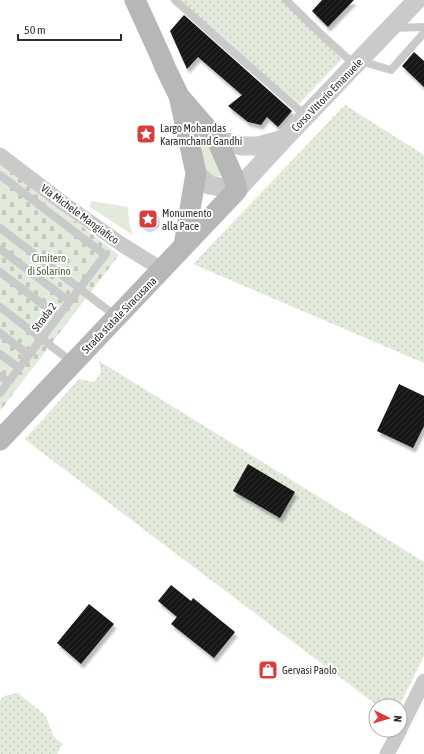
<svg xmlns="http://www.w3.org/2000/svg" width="424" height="754" font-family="'Asap Condensed',sans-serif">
	<defs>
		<pattern id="grass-dots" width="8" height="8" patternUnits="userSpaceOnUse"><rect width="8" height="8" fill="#e2eadc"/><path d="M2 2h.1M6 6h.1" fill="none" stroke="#c2c9bd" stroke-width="1.8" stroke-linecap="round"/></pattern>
		<pattern id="cemetery-stones" width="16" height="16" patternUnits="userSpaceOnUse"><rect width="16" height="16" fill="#e2eadc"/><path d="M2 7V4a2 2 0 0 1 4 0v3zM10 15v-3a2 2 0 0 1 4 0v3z" fill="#c2c9bd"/></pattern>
		<pattern id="water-waves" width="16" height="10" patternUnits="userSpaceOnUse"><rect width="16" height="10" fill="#c9dae8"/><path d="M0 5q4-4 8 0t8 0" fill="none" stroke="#adbbc7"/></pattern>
		<pattern id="building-hatch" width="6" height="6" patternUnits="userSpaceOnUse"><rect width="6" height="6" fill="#141414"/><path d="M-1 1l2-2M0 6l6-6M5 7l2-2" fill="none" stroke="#2e2e2e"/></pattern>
		<filter id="shadow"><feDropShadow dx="2.5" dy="4.5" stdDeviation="1" flood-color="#0004"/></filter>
	</defs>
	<rect width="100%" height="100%" fill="#fff"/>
	<path fill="url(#grass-dots)" d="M181,0H281L342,59L299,104L212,30Z
		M345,105L424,155V363L193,264Z
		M99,361L424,562V656L399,706H378L36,448L25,439L79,379L94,382L101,373Z
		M18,693L45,715L54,737L63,744L57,754H0V701L4,696Z"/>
	<path fill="url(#cemetery-stones)" d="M0,163L119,255L0,411Z"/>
	<path fill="#e2eadc" d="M200,133L223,170L224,175L213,178L203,166Z
		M91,201L128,207L129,223L133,235L90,207Z"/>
	<path fill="url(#water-waves)" d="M140 222a10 10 0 1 1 20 0a10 10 0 1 1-20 0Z"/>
	<path fill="url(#building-hatch)" filter="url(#shadow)" d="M322,0H354L328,27L312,11Z
		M184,15L292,111L278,127L267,117L261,125L248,122L228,106L242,95L198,57L187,69L170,31Z
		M414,52L424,61V87L402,66Z
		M399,384L424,396V426L413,448L377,431Z
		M248,464L295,492L280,518L233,491Z
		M171,585L191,601L193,598L235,632L214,658L171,624L177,617L158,601Z
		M89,604L114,624L81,664L57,643Z"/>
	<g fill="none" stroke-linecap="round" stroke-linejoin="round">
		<path stroke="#cacaca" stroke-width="8" d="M175,0L215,36L306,116
			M286,0L324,37L355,65
			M393,28L424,27
			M360,61L391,70L424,33
			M0,175L105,255L0,393
			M0,228L117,317
			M0,249L69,301
			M0,272L58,316
			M0,307L72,362
			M0,333L29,355
			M0,354L19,368
			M0,376L8,382"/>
		<path stroke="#cacaca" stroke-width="15" d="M0,155L63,203L121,244L163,270
			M400,729L424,681
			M387,754L400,730"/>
		<path stroke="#cacaca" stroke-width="19" d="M217,140L242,146H258L284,139
			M196,173L209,185L237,190L284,139L417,0"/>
		<path stroke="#b7b7b7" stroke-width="21" d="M135,0L161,57L165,67L179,96L196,173L184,246
			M0,440L237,190L233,176L217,140L179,96"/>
	</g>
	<defs>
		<g id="sight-square" transform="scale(1)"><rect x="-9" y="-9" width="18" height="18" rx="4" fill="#d83c3c" stroke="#fff"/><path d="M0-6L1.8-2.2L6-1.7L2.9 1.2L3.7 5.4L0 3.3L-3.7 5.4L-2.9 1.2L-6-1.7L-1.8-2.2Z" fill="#fff"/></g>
		<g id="shop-square" transform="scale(1)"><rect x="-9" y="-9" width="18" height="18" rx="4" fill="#d83c3c" stroke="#fff"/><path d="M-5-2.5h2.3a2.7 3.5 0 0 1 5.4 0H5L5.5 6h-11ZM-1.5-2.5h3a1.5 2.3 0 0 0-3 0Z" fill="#fff"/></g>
	</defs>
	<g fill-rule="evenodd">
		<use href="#sight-square" x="146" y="134"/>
		<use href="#sight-square" x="148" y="219"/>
		<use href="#shop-square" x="268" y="670"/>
	</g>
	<g text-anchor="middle" stroke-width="4" stroke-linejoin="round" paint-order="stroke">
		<g font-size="11" fill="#2d2d2d" stroke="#fff">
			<text transform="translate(327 95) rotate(-46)" y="4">Corso Vittorio Emanuele</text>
			<text transform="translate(80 214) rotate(36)" y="4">Via Michele Mangiafico</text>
			<text transform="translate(119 315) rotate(-46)" y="4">Strada statale Siracusana</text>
			<text transform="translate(44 317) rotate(-53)" y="4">Strada 2</text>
		</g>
		<g font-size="11" fill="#2d2d2d" stroke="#fff" text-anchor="start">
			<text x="160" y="132">Largo Mohandas<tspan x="160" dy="13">Karamchand Gandhi</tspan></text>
			<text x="162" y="217">Monumento<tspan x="162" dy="13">alla Pace</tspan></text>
			<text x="282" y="674">Gervasi Paolo</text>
		</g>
		<g font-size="11" fill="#4e653e" stroke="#fff">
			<text x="49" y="262">Cimitero<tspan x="49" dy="13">di Solarino</tspan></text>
		</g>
	</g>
	<g transform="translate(388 718) rotate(95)"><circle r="19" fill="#ffffff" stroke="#ababab"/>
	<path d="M0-3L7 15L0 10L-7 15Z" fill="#d83c3c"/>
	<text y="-6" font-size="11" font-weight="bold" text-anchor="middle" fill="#2d2d2d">N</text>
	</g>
	<path d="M18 34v6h103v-6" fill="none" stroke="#2d2d2d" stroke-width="2"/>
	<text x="24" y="34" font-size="12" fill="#2d2d2d" stroke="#ffffff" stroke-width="3" paint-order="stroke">50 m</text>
</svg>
